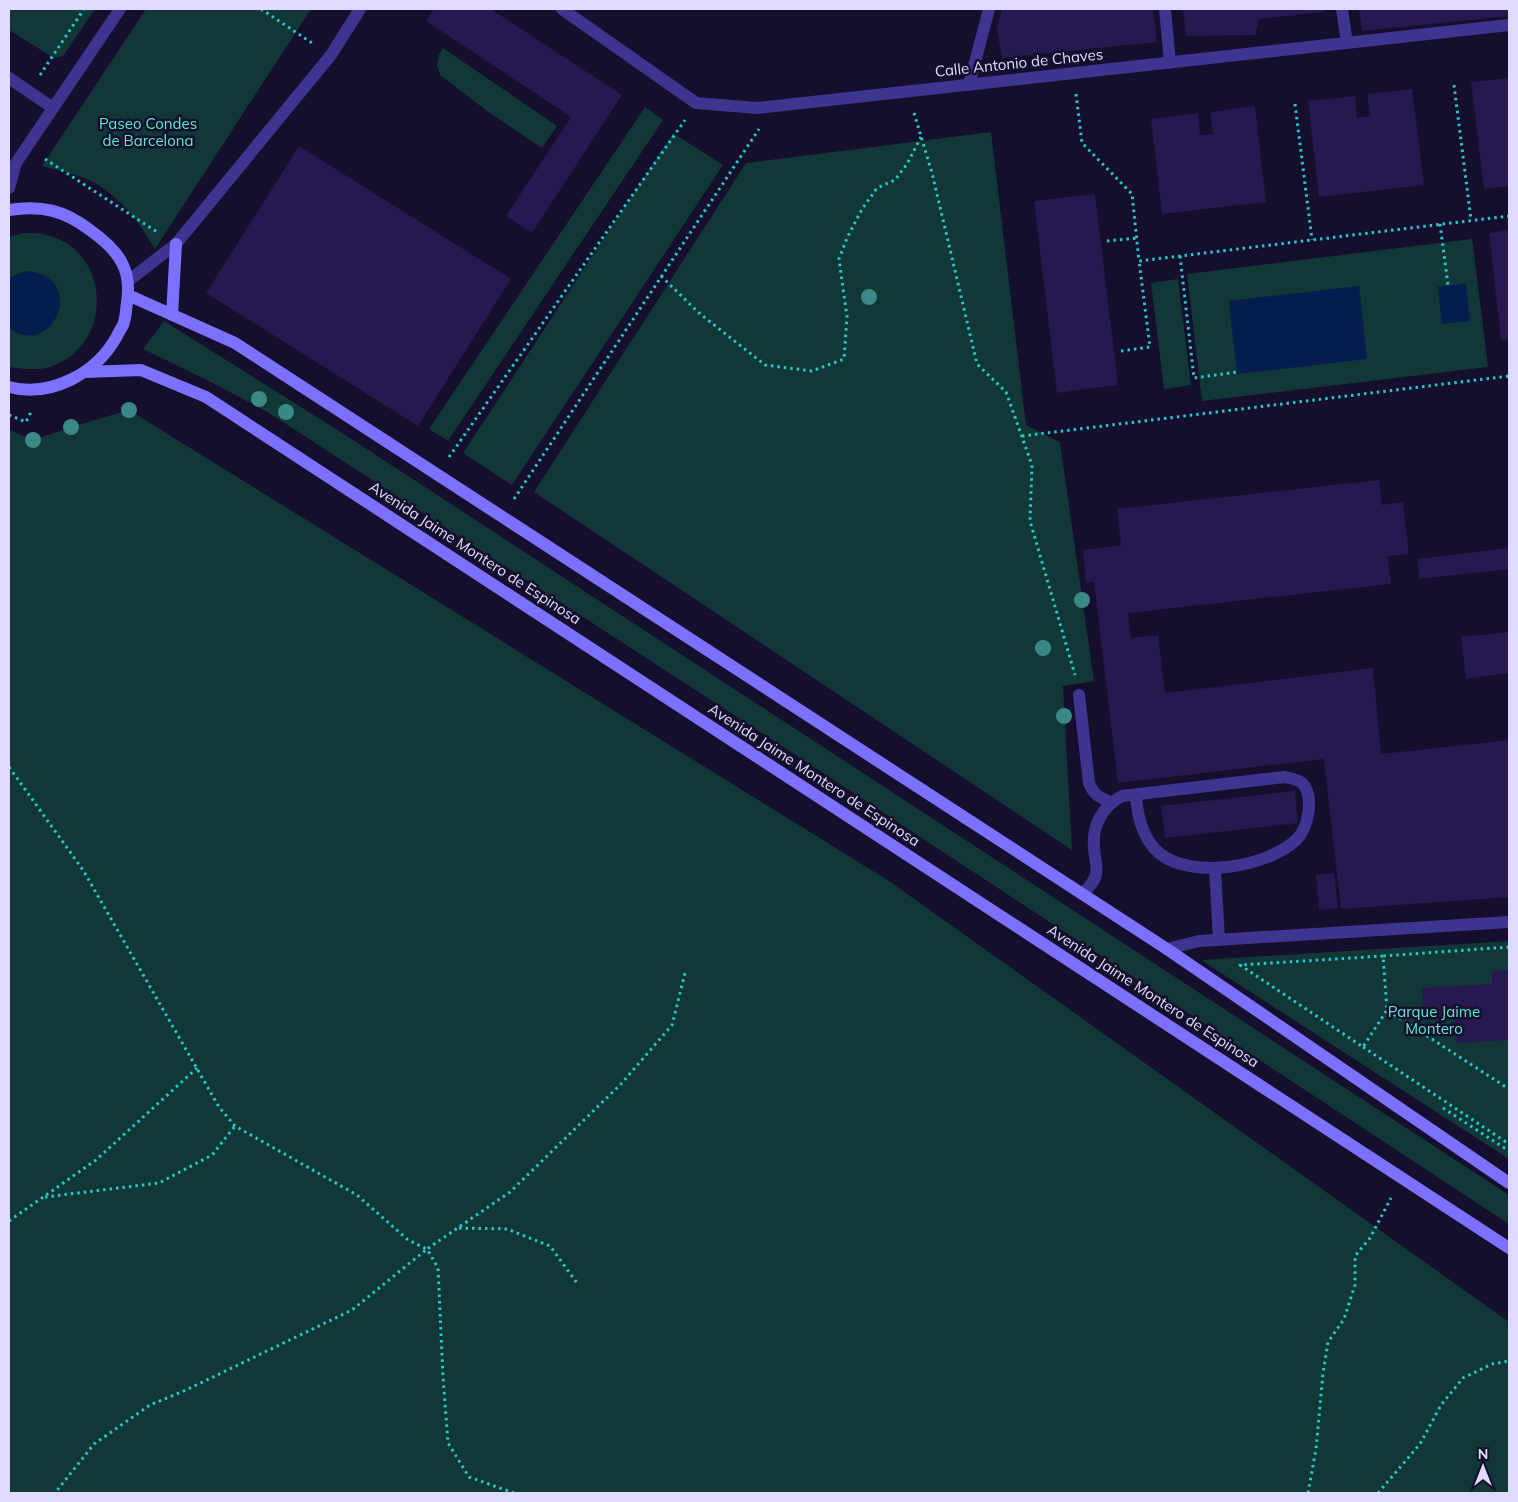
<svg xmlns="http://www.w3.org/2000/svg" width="1518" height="1502" font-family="Mulish,sans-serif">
	<rect width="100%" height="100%" fill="#150e2d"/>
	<path fill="#113737" d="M9,9H95L63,56L54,58L9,30Z
		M146,9H311L155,249C139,222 122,199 95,183C79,174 59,171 42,166Z
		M443,48L557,126L542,148L487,111L440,75L437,65L439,55Z
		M645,107L663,120L448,441L429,429Z
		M991,132L1026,425L1060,442L1094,681L1063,686L1072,850L534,492L746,163Z
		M673,133L723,165L512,485L463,453Z
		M24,233C31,233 39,233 47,235C112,251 114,346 50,367C36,371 23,369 9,367V237Z
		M1472,239L1488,367L1202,401L1187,274Z
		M1178,279L1191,385L1164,389L1151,283Z
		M164,321L350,438L1509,1195V1224L788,750L269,413L211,382L143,349Z
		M129,410L889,881L1509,1322V1493H9V430L34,440L71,427Z
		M1509,941V1159L1201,960Z"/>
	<path fill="#051c4f" d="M25,271C89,274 54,361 9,328V278Z
		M1466,283L1470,321L1442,324L1438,287Z
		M1359,286L1367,359L1237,374L1229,301Z"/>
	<path fill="#271850" d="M434,9H491L622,95L532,233L506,216L571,117L426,21Z
		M1002,9H1153L1157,42L1002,58L997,28Z
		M1183,9H1324V12L1259,19L1255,35L1186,36Z
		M1359,9H1509V16L1362,31Z
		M1509,78V186L1484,189L1471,82Z
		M1412,89L1424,185L1319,197L1308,101L1355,96L1357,118L1370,116L1367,94Z
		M1255,106L1266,202L1162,214L1151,119L1198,113L1200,135L1213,134L1210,112Z
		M299,146L511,279L418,426L206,293Z
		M1095,194L1118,385L1057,393L1034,201Z
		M1509,230V339L1501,340L1489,233Z
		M1379,480L1382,505L1403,502L1409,554L1388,556L1391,584L1128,613L1131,638L1158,635L1165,693L1373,668L1381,754L1509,740V897L1341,909L1324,759L1118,783L1094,582L1086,583L1083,550L1121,545L1117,509Z
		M1509,548V569L1419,579L1417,559Z
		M1509,632V673L1466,679L1461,637Z
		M1295,791L1298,823L1165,838L1161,806Z
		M1334,873L1338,908L1319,910L1316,875Z
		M1509,970V1040L1456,1043L1455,1018L1424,1020L1422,988L1492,984V971Z"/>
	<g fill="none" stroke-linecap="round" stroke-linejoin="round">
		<path stroke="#23cac9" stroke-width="3" stroke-dasharray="2.5 4" stroke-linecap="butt" d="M261,9L312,43
			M40,75L84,9
			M1454,85L1471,220
			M1076,94L1082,143L1132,194L1139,261L1509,216
			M1295,104L1312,240
			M914,113L932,173L977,364L1006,392L1032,465L1030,521L1075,675
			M45,159L157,232
			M1440,224L1448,285
			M1107,241L1137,238
			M1180,256L1194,378L1237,372
			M661,276L699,313L765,365L812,371L844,359L847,317L839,259L847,238L862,209L877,188L895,180L907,164L921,137
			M1121,351L1150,347L1139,261
			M9,415L26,422L32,410
			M1022,436L1509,376
			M449,457L685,120
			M514,499L759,129
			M9,767L83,870L219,1107L235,1126L357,1195L408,1240L427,1249L352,1310L186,1390L150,1405L94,1444L55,1493
			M1509,947L1383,956L1387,1010L1509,1089
			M1383,956L1240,965L1363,1047L1387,1010
			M1363,1047L1509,1144
			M1443,1108L1509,1151
			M45,1197L159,1183L212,1155L235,1126
			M9,1221L96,1160L197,1068
			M459,1228L507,1229L550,1246L577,1283
			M514,1493L469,1477L448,1443L443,1377L438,1268L427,1249L510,1192L621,1084L672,1025L685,973
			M1308,1493L1316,1449L1323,1373L1328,1342L1344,1319L1355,1285V1256L1370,1238L1391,1198
			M1378,1493L1420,1444L1441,1405L1463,1378L1492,1364L1509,1361"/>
		<path stroke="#3d3590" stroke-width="12" d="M1079,695L1089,783C1093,794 1100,798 1111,802
			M1215,869L1219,940
			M1082,894C1088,888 1094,883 1096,875C1098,866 1094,856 1094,847C1092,825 1103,806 1122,796L1284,777C1290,778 1297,779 1302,783C1315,796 1308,829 1296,840C1267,867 1192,880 1159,853C1142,838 1137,816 1136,794
			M1167,949L1199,941L1509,922"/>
		<path stroke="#3d3590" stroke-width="12" d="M562,9L696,103L757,108L1509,25
			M1165,9L1170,63
			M1342,9L1347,43
			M9,78L53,108
			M969,85L989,9
			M9,188L16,163L120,9
			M128,281L176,244L331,55L360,9"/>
		<path stroke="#7c71ff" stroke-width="12" d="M9,210C41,205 64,210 90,230C101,238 116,250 122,263C129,276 129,289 127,303C126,309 126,316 124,322C123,327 119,331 117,336C97,373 51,398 9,387
			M128,295L235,343L1167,949L1509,1183
			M172,315L176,244
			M85,372L141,370L206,397L1509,1248"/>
	</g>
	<g fill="#3a8987">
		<circle cx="869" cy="297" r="8"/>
		<circle cx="259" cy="399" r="8"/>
		<circle cx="129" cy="410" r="8"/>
		<circle cx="286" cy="412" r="8"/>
		<circle cx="71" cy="427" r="8"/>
		<circle cx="33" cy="440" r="8"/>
		<circle cx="1082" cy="600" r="8"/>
		<circle cx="1043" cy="648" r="8"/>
		<circle cx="1064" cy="716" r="8"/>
	</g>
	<g text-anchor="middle" stroke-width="5" stroke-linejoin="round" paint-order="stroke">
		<g font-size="15" fill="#e0daff" stroke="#150e2d">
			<text transform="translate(1019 63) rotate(-6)" y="5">Calle Antonio de Chaves</text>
			<text transform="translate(475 553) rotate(33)" y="5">Avenida Jaime Montero de Espinosa</text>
			<text transform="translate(814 775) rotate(33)" y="5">Avenida Jaime Montero de Espinosa</text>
			<text transform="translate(1153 996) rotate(33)" y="5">Avenida Jaime Montero de Espinosa</text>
		</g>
		<g font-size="15" fill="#58edd0" stroke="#150e2d">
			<text x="148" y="129">Paseo Condes<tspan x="148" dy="17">de Barcelona</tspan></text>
			<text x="1434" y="1017">Parque Jaime<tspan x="1434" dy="17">Montero</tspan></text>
		</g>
	</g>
	<rect width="1518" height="1502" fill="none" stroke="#e0daff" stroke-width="20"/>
	<g transform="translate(1483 1467)" stroke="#150e2d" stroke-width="4" paint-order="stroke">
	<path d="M0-4L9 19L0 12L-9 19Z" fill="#e0daff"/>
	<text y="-8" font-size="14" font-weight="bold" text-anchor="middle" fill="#e0daff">N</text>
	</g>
</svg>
